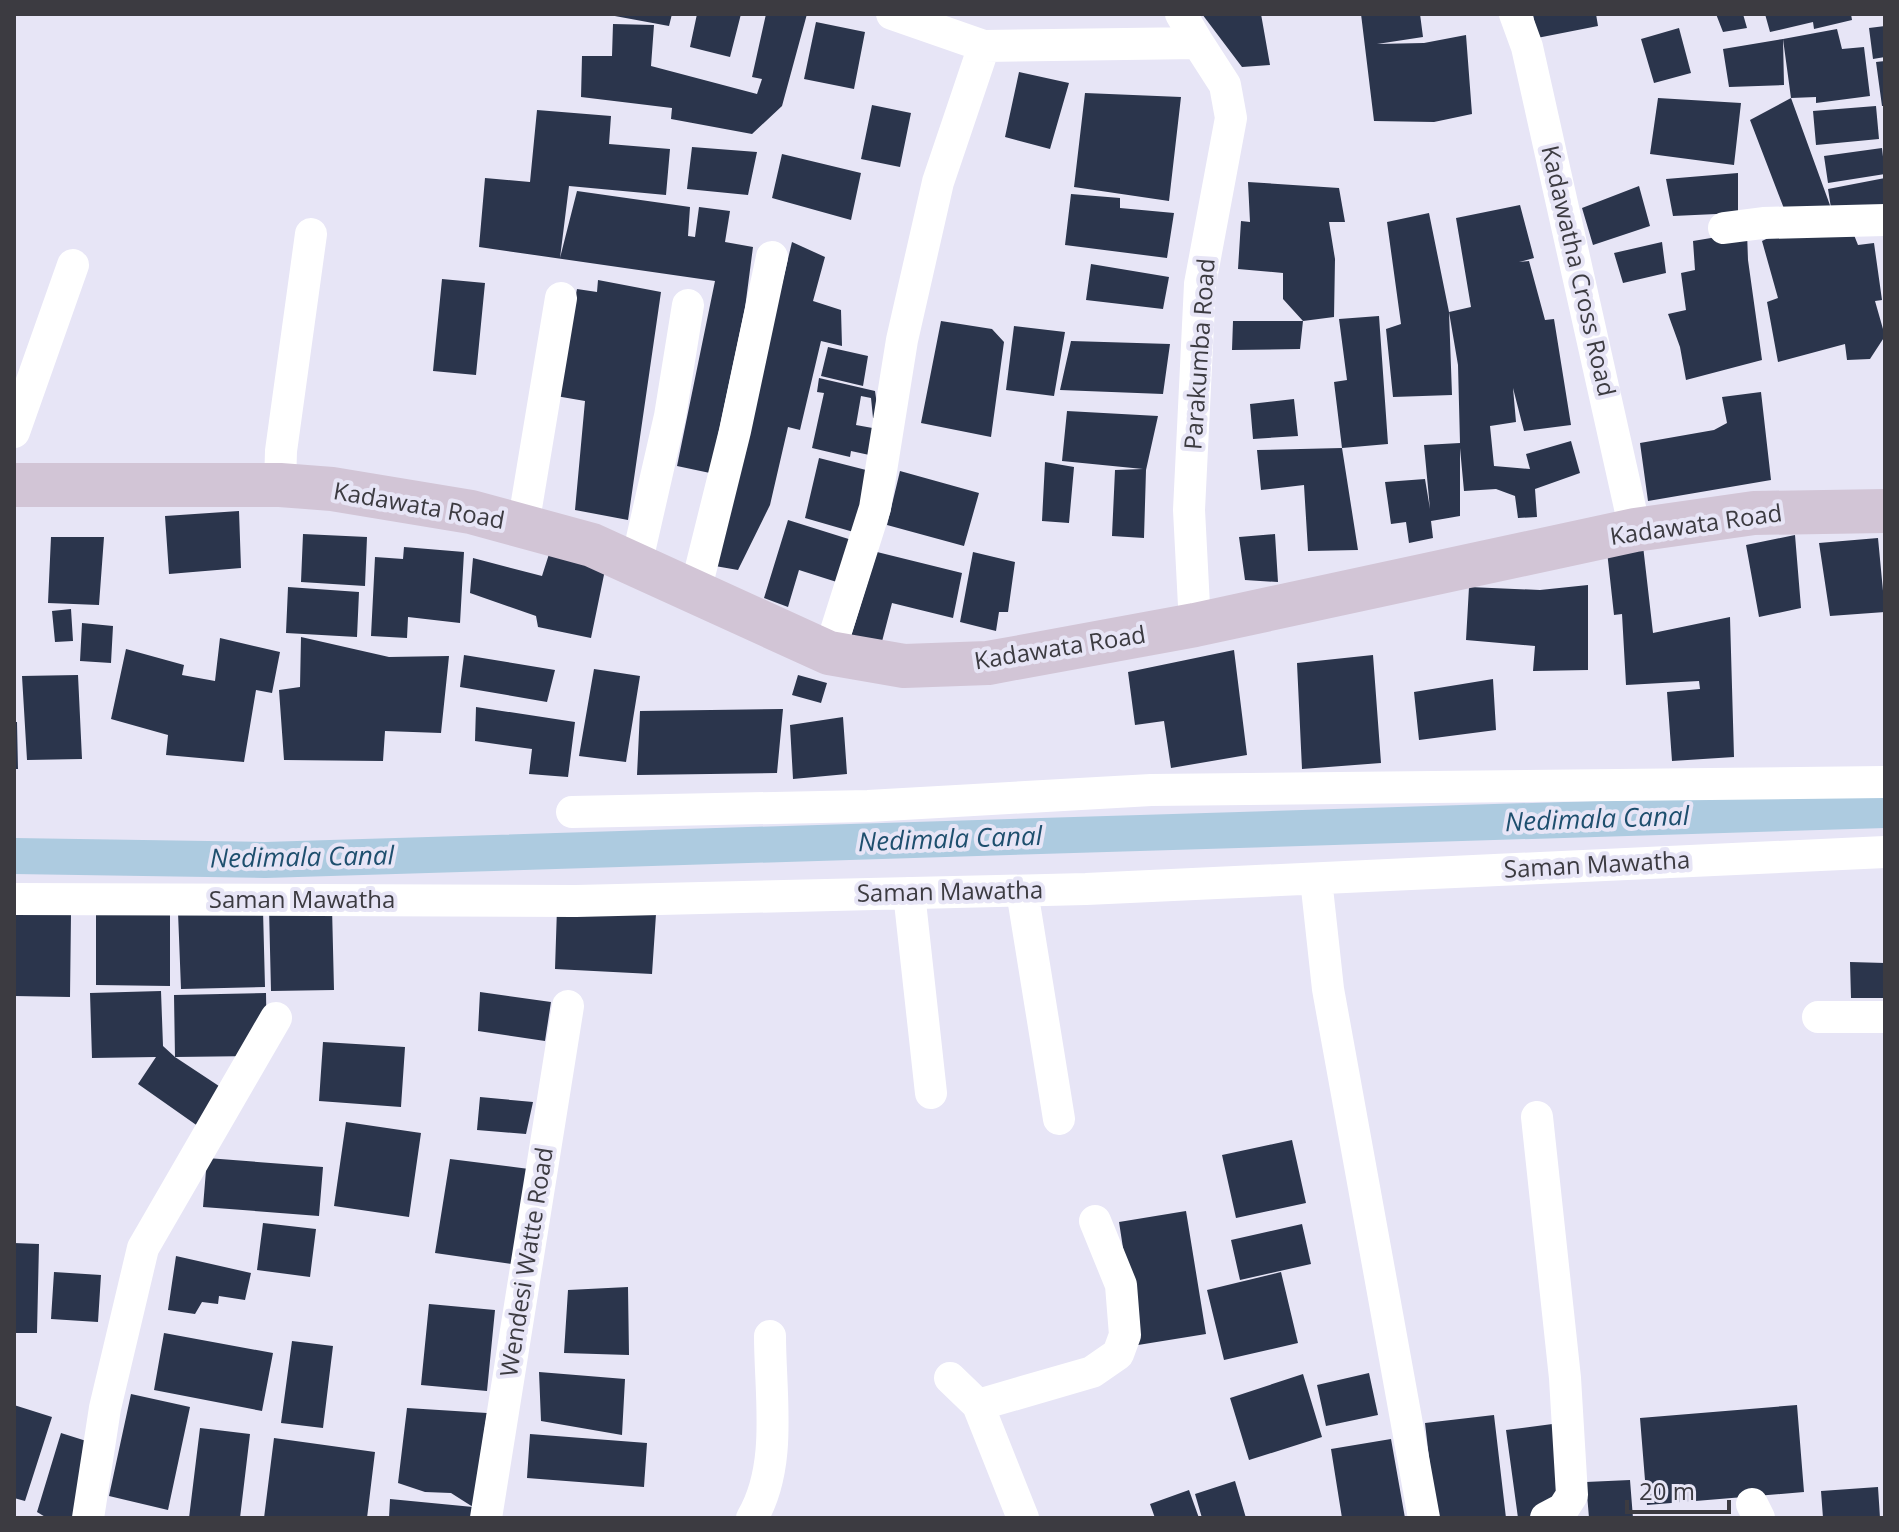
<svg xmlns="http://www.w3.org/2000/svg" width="1899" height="1532" font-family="'Open Sans',sans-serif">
	<rect width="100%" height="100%" fill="#e7e5f6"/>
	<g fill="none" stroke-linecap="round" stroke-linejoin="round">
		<path stroke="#adcbe0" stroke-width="36" d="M14,856L265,860L1885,810"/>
	</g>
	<path fill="#2b354c" d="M604,14H672L669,26Z
		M697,14H741L730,57L690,47Z
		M766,14H807L782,106L752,134L671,119L672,108L581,97L582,56H612L613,24L654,25L651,66L757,94L762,79L752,77Z
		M1202,14H1261L1270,65L1242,67Z
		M1361,14H1420L1423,37L1377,44L1424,43L1466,35L1472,114L1434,122L1374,121Z
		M1533,14H1596L1598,26L1537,38Z
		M1716,14H1743L1747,28L1723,32Z
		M1765,14H1851L1852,20L1814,29L1813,22L1770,32Z
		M816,22L865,32L854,89L804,79Z
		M1885,26V57L1873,59L1869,28Z
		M1679,28L1691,73L1654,83L1641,39Z
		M1837,29L1842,49L1864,47L1870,96L1816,103V97L1791,98L1783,39Z
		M1783,39L1784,85L1729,87L1723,49Z
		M1885,61V106H1882L1876,62Z
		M1019,72L1069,83L1050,149L1005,137Z
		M1085,93L1181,97L1169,201L1074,187Z
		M1658,98L1741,103L1734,165L1650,154Z
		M1791,98L1831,208L1828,189L1885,178V218L1788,219L1750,120Z
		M872,105L911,113L900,167L861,159Z
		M1876,106L1879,139L1816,145L1813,111Z
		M537,110L611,116L609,144L670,149L666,195L569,186L560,258L577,191L690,207L688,236L695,237L699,207L730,211L725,242L753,247L745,308L710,473L677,466L715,281L479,247L485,178L530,182Z
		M692,147L757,152L748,195L687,189Z
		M1882,148L1885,174L1828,183L1824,156Z
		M782,154L861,173L851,220L772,198Z
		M1738,173V213L1673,216L1666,179Z
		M1248,182L1339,188L1345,222H1329L1335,259L1334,317L1303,321L1283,299V273L1238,269L1241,221L1250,222Z
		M1639,186L1650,226L1593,245L1582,208Z
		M1071,194L1120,198V208L1174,213L1167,258L1065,245Z
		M1520,205L1534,258L1519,262L1529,261L1545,320L1554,319L1571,425L1524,431L1513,388L1516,422L1490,426L1494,466L1530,469L1526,454L1571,441L1580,473L1535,489L1537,517L1518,518L1515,496L1496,489L1464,491L1460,448V516L1431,521L1433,538L1409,543L1406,522L1391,524L1385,482L1425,479L1430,509L1424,445L1460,443L1458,365L1449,312L1471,307L1456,218Z
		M1429,213L1449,312L1452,395L1393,397L1386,329L1401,324L1387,222Z
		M1785,230H1852L1858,245L1874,243L1882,300L1875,301L1885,336L1870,359L1847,360L1845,344L1778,362L1767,302L1778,298L1762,241Z
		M1747,232L1748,260L1762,360L1686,380L1680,347L1668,314L1686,310L1681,273L1695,270L1693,241Z
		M792,242L825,257L813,301L841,310L842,346L821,341L800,430L788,427L770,505L738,570L715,566Z
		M1662,242L1666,273L1623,283L1614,253Z
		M1091,264L1169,277L1163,309L1086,300Z
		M442,279L485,283L476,375L433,371Z
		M598,280L661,292L628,520L575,510L585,401L556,396L577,289L597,292Z
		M1379,316L1388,444L1342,448L1358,550L1308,551L1304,485L1261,490L1257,450L1342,448L1334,382L1347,380L1339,319Z
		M941,321L992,329L1004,342L991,437L921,423Z
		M1233,321H1303L1300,349L1232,350Z
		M1014,326L1065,332L1054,396L1006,390Z
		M1071,341L1170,344L1163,394L1060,390Z
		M828,347L868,356L863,386L821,376Z
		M819,378L875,391L879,419L873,418L871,398L861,396L856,425L878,429L874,456L851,451L850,457L812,448L824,393L817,392Z
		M1761,392L1771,480L1648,501L1640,443L1714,430L1727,423L1722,397Z
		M1294,399L1298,436L1253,439L1250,404Z
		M1067,411L1158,416L1146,470L1144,538L1112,536L1115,470L1143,469L1062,461Z
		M819,458L870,471L857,533L805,518Z
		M1045,462L1074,467L1069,523L1042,521Z
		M900,471L979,493L964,546L887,525Z
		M239,511L241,568L169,574L165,516Z
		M788,520L855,541L843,584L799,570L788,607L764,598Z
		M303,534L367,537L365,586L301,582Z
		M1275,534L1278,582L1245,580L1239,537Z
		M1795,535L1801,608L1759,617L1746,545Z
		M51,537H104L99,605L48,603Z
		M1642,537L1653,633L1730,617L1734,757L1672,761L1667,692L1700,689L1699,681L1626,685L1622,614L1614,615L1606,542Z
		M1878,538L1885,612L1830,616L1819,543Z
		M404,547L464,552L460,623L408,617L407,638L371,636L375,557L403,559Z
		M877,552L962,573L953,618L892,603L879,653L848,646Z
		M973,552L1015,562L1008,612H999L996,631L960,622Z
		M549,554L606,565L591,638L538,627L536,616L470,593L473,558L542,576Z
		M1588,585V670L1533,671L1535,646L1466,640L1469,587L1540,590Z
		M288,587L359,592L357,637L286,633Z
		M71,609L73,641L55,642L52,611Z
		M82,623L113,626L111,663L80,661Z
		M301,637L389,657L449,656L441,733L385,731L383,761L284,760L279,690L300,687Z
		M220,638L280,652L272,693L256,690L244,762L166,755L168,735L111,719L126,649L184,665L182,675L215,681Z
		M1234,650L1247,755L1171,768L1164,721L1135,725L1128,672Z
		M464,655L555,670L547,702L460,687Z
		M1373,655L1381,763L1302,769L1297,663Z
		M594,669L640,676L626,762L579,756Z
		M78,675L82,759L27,760L22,676Z
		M798,675L827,683L821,703L792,695Z
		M1493,679L1496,730L1419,740L1414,692Z
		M476,707L575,722L568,777L529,774L532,749L475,741Z
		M783,709L777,773L637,775L640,711Z
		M843,717L847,774L793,779L790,725Z
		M14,722H17L18,769H14Z
		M332,907L334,990L271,991L269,908Z
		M557,908L656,914L652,974L555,969Z
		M96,910L170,911V986L96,985Z
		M263,910L265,987L181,989L178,912Z
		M14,912L71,914L70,997L14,996Z
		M1850,962L1885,963V998H1851Z
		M161,991L163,1046L175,1057L174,995L266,993L267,1056L175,1057L228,1092L202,1129L138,1084L156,1057L92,1058L90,993Z
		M480,992L551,1002L545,1041L478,1031Z
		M323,1042L405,1047L401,1107L319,1101Z
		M480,1097L533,1102L526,1134L477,1130Z
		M346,1122L421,1133L409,1217L334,1206Z
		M1292,1140L1306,1203L1236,1218L1222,1155Z
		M207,1158L323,1167L319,1216L203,1207Z
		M450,1159L529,1169L512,1264L435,1253Z
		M1186,1211L1206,1334L1138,1345L1119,1222Z
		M263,1223L316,1229L310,1277L257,1270Z
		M1302,1224L1311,1264L1240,1280L1231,1240Z
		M14,1243L39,1244L37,1333H14Z
		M176,1256L251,1273L245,1300L219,1296L218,1304L202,1302L195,1314L168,1310Z
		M54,1272L101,1275L98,1322L51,1319Z
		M1281,1272L1298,1343L1224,1360L1207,1290Z
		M628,1287L629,1355L564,1353L568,1290Z
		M429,1304L495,1310L487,1391L421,1385Z
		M164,1333L273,1353L262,1411L154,1390Z
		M292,1341L333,1346L323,1428L281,1423Z
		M539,1372L625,1379L622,1435L541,1421Z
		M1369,1373L1378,1415L1326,1426L1317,1385Z
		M1303,1374L1322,1437L1249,1460L1230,1398Z
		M131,1394L190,1407L168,1510L109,1496Z
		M14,1405L52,1417L25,1501L14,1498Z
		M1797,1405L1804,1492L1647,1505L1640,1418Z
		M407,1408L487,1413L473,1507L451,1493L425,1492L398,1483Z
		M1494,1415L1506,1518H1436L1425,1423Z
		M1560,1423L1573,1513L1518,1518L1506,1430Z
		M200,1428L250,1434L240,1518H189Z
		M61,1433L99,1445L76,1518H47L37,1512Z
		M530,1434L647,1443L644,1487L527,1478Z
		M274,1438L375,1452L367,1518H264Z
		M1391,1439L1405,1518H1342L1331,1449Z
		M1630,1480L1633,1518H1589L1586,1482Z
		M1235,1481L1246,1518H1202L1195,1494Z
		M1878,1487L1880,1518H1823L1821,1491Z
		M1189,1490L1199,1518H1155L1150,1504Z
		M390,1499L473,1507L472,1518H389Z"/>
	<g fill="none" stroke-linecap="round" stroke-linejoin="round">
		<path stroke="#fff" stroke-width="32" d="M892,14L984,46L1198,43L1225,85L1231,118L1200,284L1189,510L1195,625
			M1181,14L1198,43
			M1515,14L1527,47L1635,530
			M1724,228L1763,223L1885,220
			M14,432L73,265
			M280,485L281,451L311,234
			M523,526L561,298
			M636,565L670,416L688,305
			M695,592L735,431L772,257
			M829,653L875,508L902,340L938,182L984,46
			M572,812L868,806L1151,790L1885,782
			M1316,879L1328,989L1424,1518
			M1022,891L1059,1119
			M909,893L931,1093
			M14,899L576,901L1086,889L1885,852
			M1818,1017H1885
			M1537,1117L1565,1378L1572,1495L1563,1509L1546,1518
			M950,1378L978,1405L1023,1518
			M978,1405L1092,1372L1118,1354L1125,1335L1121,1285L1095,1221
			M1752,1504L1759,1518
			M88,1518L105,1408L143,1248L276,1018
			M486,1518L568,1006
			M752,1518C783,1465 770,1395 770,1336"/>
		<path stroke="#d2c5d6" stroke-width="44" d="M14,485H280L332,489L471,512L592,545L829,653L904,666L988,663L1195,625L1635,530L1754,513L1885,511"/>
	</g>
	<g text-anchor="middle" stroke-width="8" stroke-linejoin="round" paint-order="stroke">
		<g font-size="24" fill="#3c3b41" stroke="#e7e5f6">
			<text transform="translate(1578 271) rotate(77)" y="8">Kadawatha Cross Road</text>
			<text transform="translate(1200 354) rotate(-86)" y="8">Parakumba Road</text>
			<text transform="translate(419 506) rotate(10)" y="8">Kadawata Road</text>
			<text transform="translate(1696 525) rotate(-8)" y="8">Kadawata Road</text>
			<text transform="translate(1060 648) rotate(-9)" y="8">Kadawata Road</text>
			<text transform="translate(1597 865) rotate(-3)" y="8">Saman Mawatha</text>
			<text transform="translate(950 892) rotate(-1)" y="8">Saman Mawatha</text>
			<text x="302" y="908">Saman Mawatha</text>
			<text transform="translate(527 1262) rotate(-81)" y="8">Wendesi Watte Road</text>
		</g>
		<g font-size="26" font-style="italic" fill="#1e4f6e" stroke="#e7e5f6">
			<text transform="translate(1597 819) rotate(-2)" y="9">Nedimala Canal</text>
			<text transform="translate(950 839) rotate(-2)" y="9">Nedimala Canal</text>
			<text transform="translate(302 857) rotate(-1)" y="9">Nedimala Canal</text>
		</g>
	</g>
	<rect width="1899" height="1532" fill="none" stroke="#3c3b41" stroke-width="32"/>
	<path d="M1627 1500v12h102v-12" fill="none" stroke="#3c3b41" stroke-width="4"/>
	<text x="1639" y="1500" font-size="24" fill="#3c3b41" stroke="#e7e5f6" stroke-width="6" paint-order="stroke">20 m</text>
</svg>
